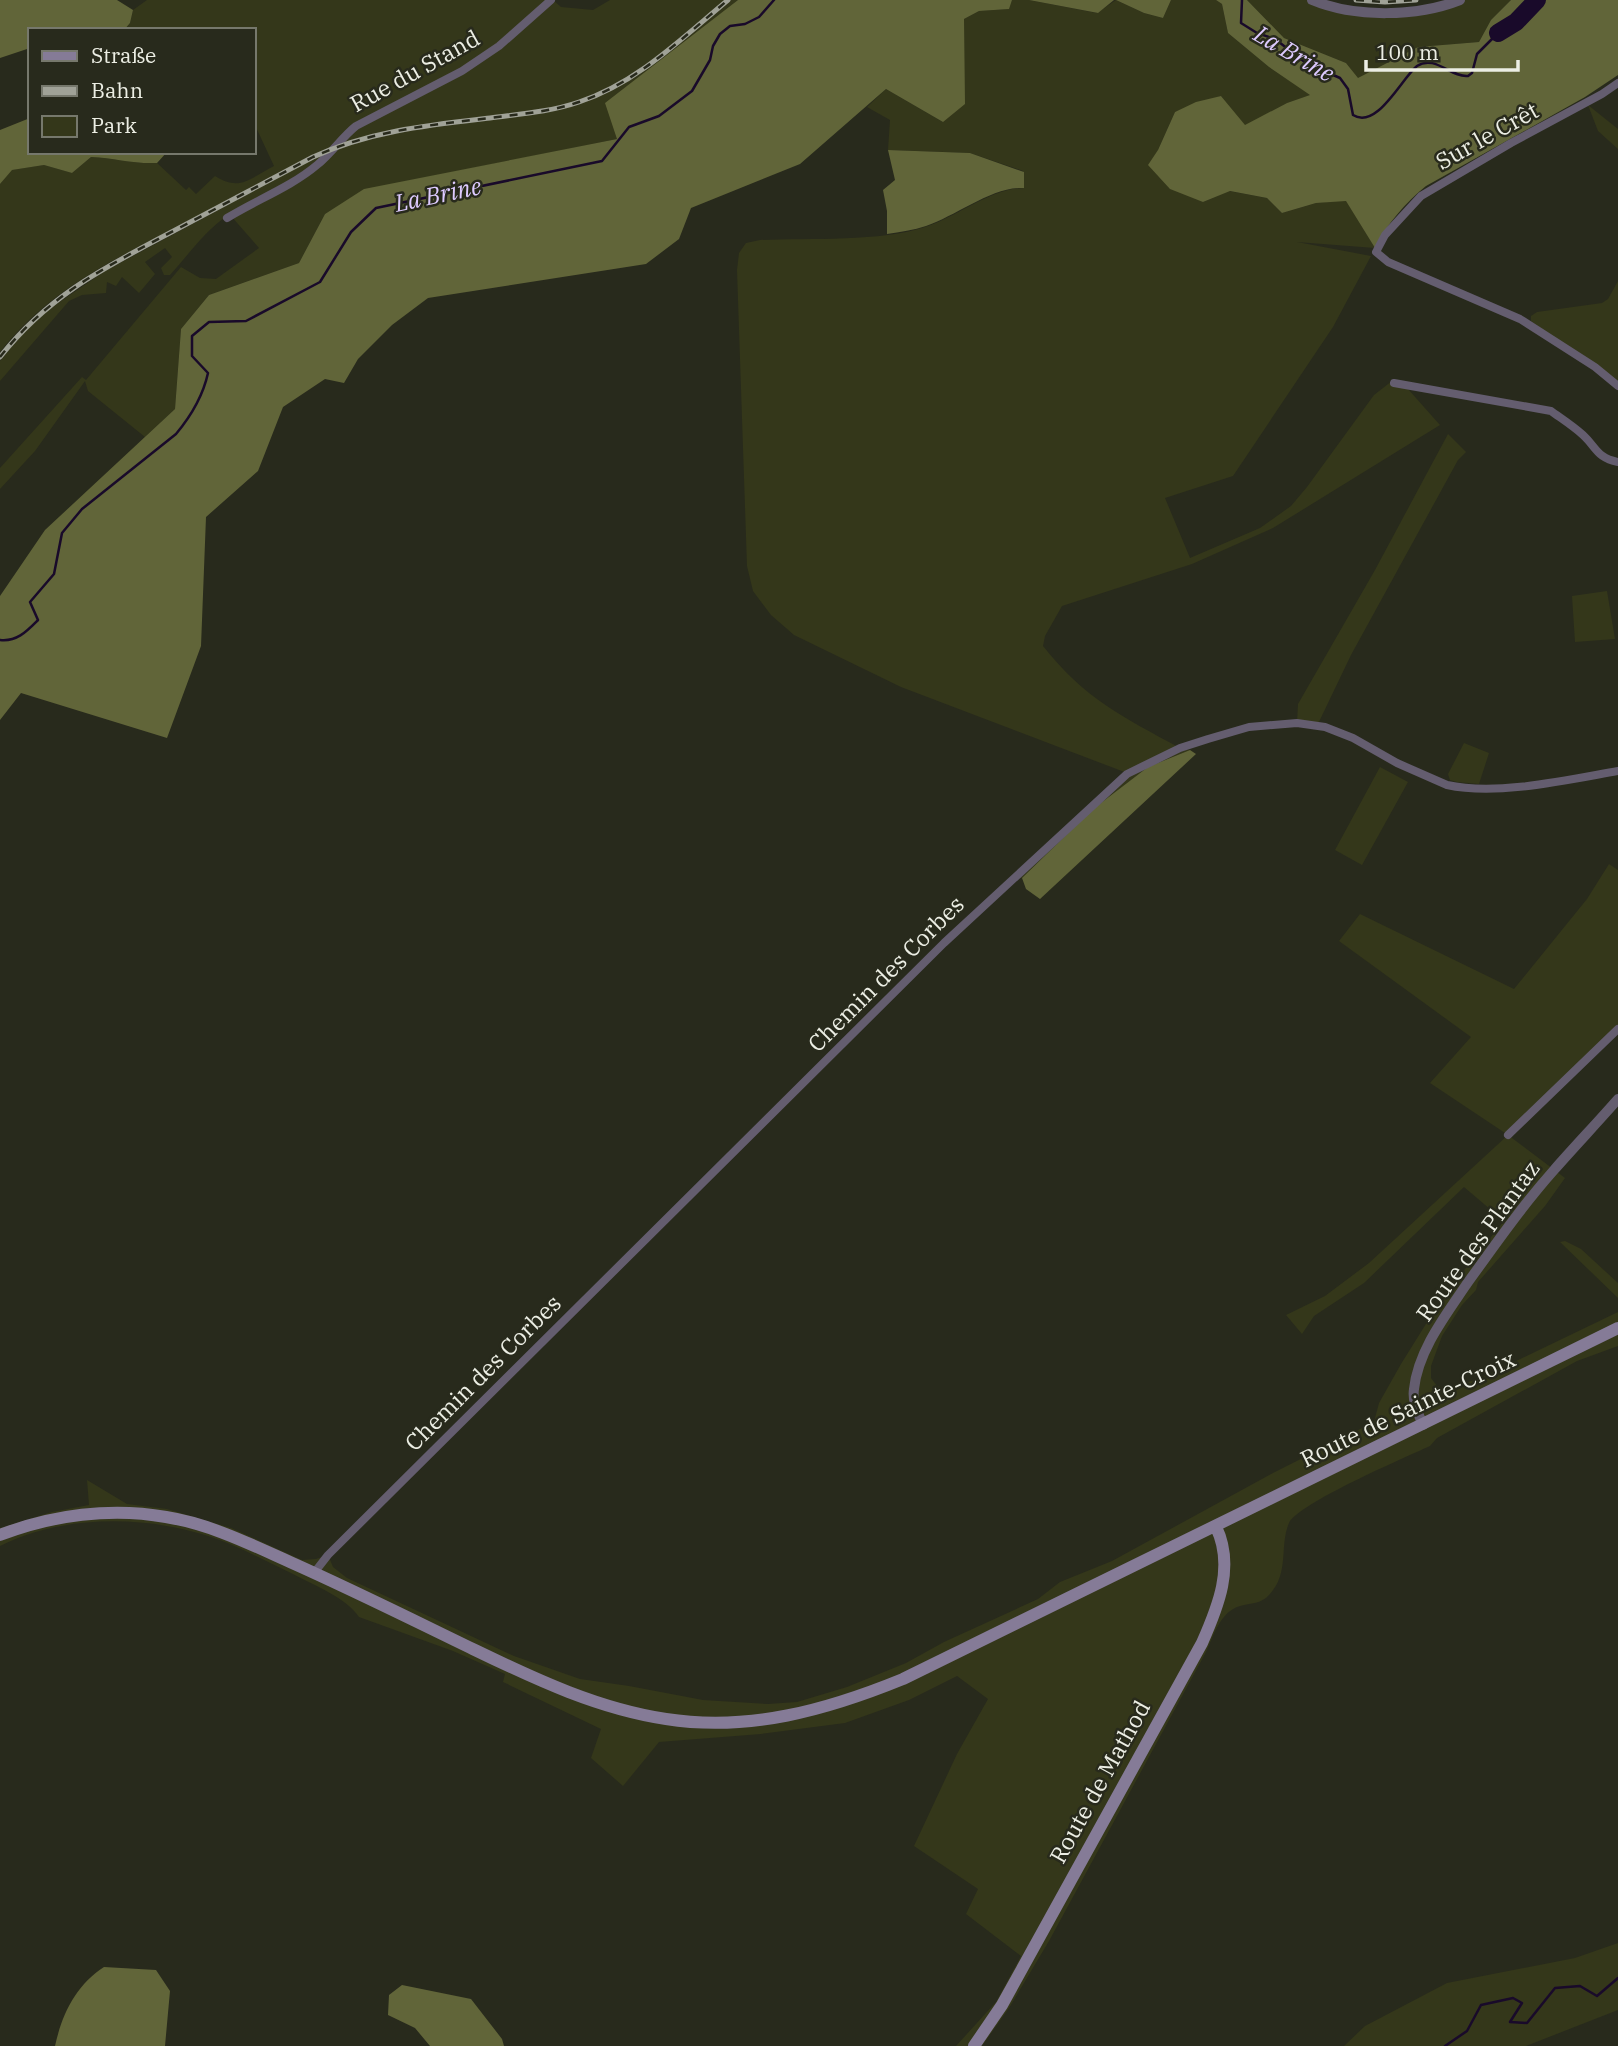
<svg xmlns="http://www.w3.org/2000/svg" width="1618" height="2046" font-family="'IBM Plex Serif',serif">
	<rect width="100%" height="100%" fill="#282a1c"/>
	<path fill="#34371a" d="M147,0H553L561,7L593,10L610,0H738L716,19L617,139L364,190L325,214L299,263L209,295L181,329L175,409L145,437L88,391L85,381L35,451L0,489V468L82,377L86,380L181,267L200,278L216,279L259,248L231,216L296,181L335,146C283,170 233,197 183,224C112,261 51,288 0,352V184L11,170L44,165L72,173L91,157C114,158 133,164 157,163L186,190L189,187L196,194L215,176C240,192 250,178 274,166L254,123V30H124L130,23L133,10Z
		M1012,0H1029L1097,13L1116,0L1144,13L1163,18L1171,0H1216L1222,4L1228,33L1269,67L1311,95L1287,103L1245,126L1221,96L1175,112L1158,150L1203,202L1229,191L1267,198L1282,213L1316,203L1346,200L1375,248L1297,242L1371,256L1333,327L1233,476L1165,498L1190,558L1260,528L1291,506L1307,487L1374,395L1392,381L1408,389L1440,425L1273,528L1192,564L1062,606L1045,636L1043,646C1085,699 1123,717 1180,748L1190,750L1148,767L1093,809L1022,878L1014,877L1127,773L901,687L794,635L771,615L753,591L747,566L737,270L739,253L746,243L760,240C808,238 881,242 925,227C957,217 991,188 1024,188L1023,171L970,153L888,150L890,120L867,107L886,89L943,122L964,19L979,11L1008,9Z
		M1247,0H1310L1388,13L1464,0H1511L1491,20L1479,42L1418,47L1358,79L1346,63L1284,38Z
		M1588,105L1618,129V149L1598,131Z
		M328,151C301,181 260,193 227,216C205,231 188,255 170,275H164L161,268L172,257L165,248L145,262L155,274L139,293L122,277L116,286L107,282L106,293L82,295L69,301L0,381V361L20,336L42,314L105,271Z
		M1618,281V386L1531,321V316L1537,312L1602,303L1608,299Z
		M1448,434L1466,452L1458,460L1351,655L1317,726L1297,723L1298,704L1375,570Z
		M1607,591L1615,639L1575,642L1572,596Z
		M1464,743L1489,753L1479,784L1457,782L1450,780L1448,774Z
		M1380,767L1408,782L1362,865L1335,850Z
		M1609,864L1618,870V1029L1508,1135L1565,1178L1545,1206L1478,1282L1476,1290L1462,1305L1442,1336L1431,1366V1378L1437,1386L1448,1389L1483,1377L1618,1312V1346L1577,1361L1437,1438L1430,1446C1404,1458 1299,1503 1289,1523C1279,1546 1290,1573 1269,1595C1261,1604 1251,1603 1240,1606C1220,1612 1214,1635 1206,1652L1049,1941L1009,2008L982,2046H956L996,2002L1021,1956L966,1914L978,1889L914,1846L957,1754L988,1699L957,1676L909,1700L845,1723L761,1734L659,1742L623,1786L591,1758L601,1729L503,1682L505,1674L453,1651L359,1617C348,1599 312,1584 293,1574C272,1564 251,1553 230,1544C160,1515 68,1512 0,1546V1528L52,1512L89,1505L87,1480L127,1504L167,1509L231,1528L302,1560L316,1559L328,1555L333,1567L347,1578L514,1656L580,1679L629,1686L703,1700L768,1704L797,1702L847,1687L906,1663L944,1642L1038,1599L1060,1582L1112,1561L1273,1473L1374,1422L1379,1403L1401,1364L1444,1295L1504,1221L1464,1187L1364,1283L1314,1316L1302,1334L1286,1315L1325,1296L1369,1263L1508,1135L1430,1083L1471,1037L1339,941L1360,914L1514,989L1587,899Z
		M1565,1241L1581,1249L1618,1283V1298L1560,1242Z
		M1618,1943V2010L1526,2046H1344L1365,2026L1447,1983L1575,1958Z"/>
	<path fill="#616539" d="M0,0H117L133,10L130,23L124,30H30V48L0,58Z
		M738,0H1012L1009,9L979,11L964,19L965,104L943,122L886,89L800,164L691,208L679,239L646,264L428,298L392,325L358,359L344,383L325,379L283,407L258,471L206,517L201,646L167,738L21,693L0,720V596L45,530L175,409L181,329L209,295L299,263L325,214L364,189L617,139L605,103Z
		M1029,0H1114L1098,13Z
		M1116,0H1171L1163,18L1144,13Z
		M1216,0H1247L1284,38L1346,63L1358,78L1418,47L1479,42L1491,20L1511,0H1618V75L1585,97L1426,186C1405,203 1387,224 1375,248L1346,201L1316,203L1282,213L1267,198L1230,191L1203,202L1170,189L1148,165L1158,150L1175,112L1196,102L1221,96L1245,125L1287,103L1310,95L1269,67L1228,33L1222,4Z
		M30,118V152H167L157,163C133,164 114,158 91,157L72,173L44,165L12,170L0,184V130Z
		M888,150L970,153L1024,172V188C993,186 956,216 926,226C914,230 900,232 887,234V211L883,190L895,180Z
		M1190,750L1196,754L1040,899L1026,889L1022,878L1093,809L1148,767Z
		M104,1967L156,1970L170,1991L165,2046H55C62,2014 76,1985 104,1967Z
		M402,1985L471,1999L502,2039L504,2046H430L415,2028L388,2015L389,1995Z"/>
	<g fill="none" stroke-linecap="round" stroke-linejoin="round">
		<path stroke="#190a2a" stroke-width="2.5" d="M1242,0L1241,23L1257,33L1275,39L1306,63L1340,78L1348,89L1353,115C1377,130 1401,79 1417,66C1435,54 1451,78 1468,76L1472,73L1477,54L1498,33
			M0,640C17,642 27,631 38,620L30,602L54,574L62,533L82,509L176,434C191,416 203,396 208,373L192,356V336L209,322L246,321L320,282L351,232L376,208L602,161L629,127L659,116L692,91L710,60L713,46L720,34L730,26L745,24L759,17L774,0
			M1445,2046L1467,2031L1481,2005L1513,1998L1522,2003L1510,2022L1527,2023L1555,1988L1580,1986L1597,1996L1618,1978"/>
		<path stroke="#190a2a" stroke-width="18" d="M1498,33L1516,22L1537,0"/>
		<path stroke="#645d6f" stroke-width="8" d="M1618,83L1602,94L1511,143L1421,196L1385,235L1376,252L1388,262L1520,319L1595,367L1618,386
			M227,218C256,200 291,187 317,165C332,153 342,137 356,126L462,71L499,46L551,0
			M1394,383L1551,411C1562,419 1573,426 1583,435C1597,448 1597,458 1618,462
			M1508,1135L1618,1029
			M314,1573L328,1555L944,943L1127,774L1180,748L1208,739L1249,727L1297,723L1325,727L1353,738L1397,763L1447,785C1497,796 1567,780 1618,771"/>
		<path stroke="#645d6f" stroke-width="10" d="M1312,0C1355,18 1417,17 1460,0
			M1423,1425C1418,1413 1412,1402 1414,1389C1418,1351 1445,1316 1466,1285C1494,1246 1522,1206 1554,1170C1575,1146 1597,1123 1618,1099"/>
		<path stroke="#857b97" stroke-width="12" d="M0,1535C52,1515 111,1507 166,1517C210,1524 250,1544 290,1562C353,1590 415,1621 477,1651C537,1680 599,1709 666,1719C749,1732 827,1710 903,1679L1618,1328
			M974,2046L1002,2005L1202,1643C1218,1607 1235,1566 1216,1527"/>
		<g stroke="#a0a297" stroke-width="5">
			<path id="rail" d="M1356,0L1385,2L1416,0
				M0,357C51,292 110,265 181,227C225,204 269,180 313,157C370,131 429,125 490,118C520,114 550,112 579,102C637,83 682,38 728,0"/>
		</g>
		<use href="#rail" stroke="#282a1c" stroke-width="2.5" stroke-dasharray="8" stroke-linecap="butt"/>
	</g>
	<g text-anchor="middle" stroke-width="5" stroke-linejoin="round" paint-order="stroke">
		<g font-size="23" fill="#eceee4" stroke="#282a1c">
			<text transform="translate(415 71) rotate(-29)" y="8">Rue du Stand</text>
			<text transform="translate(1487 136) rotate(-29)" y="8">Sur le Crêt</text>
			<text transform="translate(886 974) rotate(-45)" y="8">Chemin des Corbes</text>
			<text transform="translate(1478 1241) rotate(-54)" y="8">Route des Plantaz</text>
			<text transform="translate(483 1373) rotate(-45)" y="8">Chemin des Corbes</text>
			<text transform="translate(1408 1409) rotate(-26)" y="8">Route de Sainte-Croix</text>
			<text transform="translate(1100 1782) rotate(-61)" y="8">Route de Mathod</text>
		</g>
		<g font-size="24" font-style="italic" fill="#ddcaff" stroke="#282a1c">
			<text transform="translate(1294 54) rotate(30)" y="8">La Brine</text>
			<text transform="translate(438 195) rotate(-12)" y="8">La Brine</text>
		</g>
	</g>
	<rect x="28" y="28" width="228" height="126" fill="#282a1c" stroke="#76786c" stroke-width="2"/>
	<rect x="42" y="51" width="35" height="10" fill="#857b97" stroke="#76786c" stroke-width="2"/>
	<text x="91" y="63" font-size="21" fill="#eceee4">Straße</text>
	<rect x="42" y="86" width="35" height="10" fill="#a0a297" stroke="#76786c" stroke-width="2"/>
	<text x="91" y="98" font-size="21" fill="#eceee4">Bahn</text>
	<rect x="42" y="116" width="35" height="21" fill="#34371a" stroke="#76786c" stroke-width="2"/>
	<text x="91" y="133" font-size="21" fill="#eceee4">Park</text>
	<path d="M1366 60v10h152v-10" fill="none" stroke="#eceee4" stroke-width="3.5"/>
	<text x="1376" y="60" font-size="21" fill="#eceee4" stroke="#282a1c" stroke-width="5" paint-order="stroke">100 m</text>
</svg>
